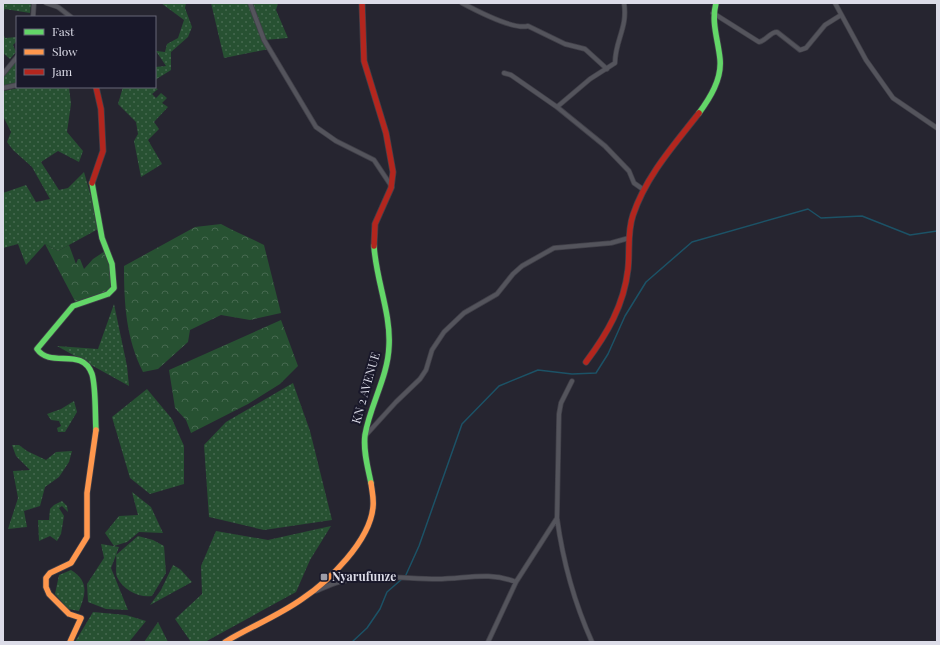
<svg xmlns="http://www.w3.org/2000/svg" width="940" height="645" font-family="'Playfair Display',serif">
	<defs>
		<pattern id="grass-dots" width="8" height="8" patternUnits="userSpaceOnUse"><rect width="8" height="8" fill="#275132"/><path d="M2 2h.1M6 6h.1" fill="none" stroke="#466950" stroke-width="1.8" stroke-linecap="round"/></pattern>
		<pattern id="forest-crowns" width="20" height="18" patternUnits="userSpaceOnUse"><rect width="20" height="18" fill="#275132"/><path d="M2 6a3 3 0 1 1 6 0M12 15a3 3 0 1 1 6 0" fill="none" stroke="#466950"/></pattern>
	</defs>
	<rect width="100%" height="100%" fill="#262530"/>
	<path fill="url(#grass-dots)" d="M3,3H31L30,13L5,9L3,13Z
		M161,3H186L185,8L192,27L188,37L171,52V70L155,80V67L166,66L156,51L165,52L167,44L178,38L184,20Z
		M211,3H278L276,10L288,38L265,40L269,49L224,58Z
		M3,33L5,38L17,37V41L13,45L16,52L10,59L3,53Z
		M17,57V83L3,86V78Z
		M24,87H69L71,104L67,132L83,151L79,162L58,151L41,162L59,190L68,188L84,172L100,228L58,251L45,244L26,265L18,244L3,248V193L26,185L36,202L50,199L32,167L13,150L7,142L11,132L3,116V91Z
		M123,87H153L158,89L152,94L156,98L161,93L167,98L162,103L168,107L154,122L159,129L148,140L162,164L141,177L134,141L138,134L136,122L118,104Z
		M114,304L127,366L129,386L57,346L98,349Z
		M293,383L310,431L332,520L264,530L209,517L204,445L226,422Z
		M147,389L172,419L184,446V484L150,494L130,478L112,417Z
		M74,401L77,412L65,432H58L57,428L61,426L59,421L51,420L47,414L61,409Z
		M12,445H19L27,451L46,460L56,452L72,451L69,462L59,477L45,487L40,506L24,511L27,527L8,529L18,498L13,471L30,470L16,456Z
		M132,492L151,507L163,533L139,532L127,542L114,546L105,533L119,516L138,515Z
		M62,501L67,506L68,512L62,506L59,508L64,516L61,534L57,541L50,536L39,541L38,520H49L50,509L54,505Z
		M331,526L310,560L296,592L205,642H191L175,619L202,594L201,566L216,531L268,540Z
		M138,536L153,540L164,546L166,573L152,596C139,598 123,590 117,577C115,572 117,561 116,555L111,568L128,610L106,609L88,602L87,584L104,558L101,544L119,547L116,555Z
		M173,565L180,569L192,582L150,605L161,590Z
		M71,570C89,581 86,594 79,611L68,609L55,594L59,575Z
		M93,612L126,615L146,621L129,642H75Z
		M158,622L168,642H144Z"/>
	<path fill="url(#forest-crowns)" d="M221,224C235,232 249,237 264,245L281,313L250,320L221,315L190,330L188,342L158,369L143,372C126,338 124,304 124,266L195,227Z
		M45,244L58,251L69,245L76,264L78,259H80L84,269L93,259L105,251L112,266L113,287L107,294L77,305Z
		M281,320L298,366L280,384L248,404L191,433L186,420L175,408L169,370Z"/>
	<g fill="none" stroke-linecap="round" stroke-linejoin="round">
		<path stroke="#1c5266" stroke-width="1.5" d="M405,577L419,546L462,424L499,386L538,370L572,374L596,373L608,354L625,316L646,282L692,242L808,209L821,218L862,216L910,235L937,231
			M352,642L367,628L380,609L387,592L402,579"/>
		<g stroke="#414049" stroke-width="5.5">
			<path id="street" d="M46,3L58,7L71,17
				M250,3L264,40L316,127L336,141L374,160L392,187
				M462,3C477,11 514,30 528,26L565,44L585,49L607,69
				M835,3L866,60L893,98L937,128
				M713,13L759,42C766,41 770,32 777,32L800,50L806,48L825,25L841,15
				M33,17L34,3
				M504,73L511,75L557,107L605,146L629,171L634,183L644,190
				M3,74L17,57
				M3,88L17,85
				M557,107L590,79L615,63C615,40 628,28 624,3
				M366,435L396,402L420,379L426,370L432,350L444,332L464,313L497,294L513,274L522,266L554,248L611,243L629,238
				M557,518C563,562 574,602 592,642
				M316,591C323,588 331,584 339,582C371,573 405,579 437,579C466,579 488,571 516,582
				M488,642L516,582L557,518L559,414L561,403L572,381"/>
		</g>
		<g stroke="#414049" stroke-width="7">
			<path id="fast" d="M699,113C710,98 722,79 720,59C718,39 711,23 716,3
				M92,183L102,238L112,264L114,288L108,294L73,306L37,349C51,369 82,346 92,374C96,387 95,416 96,430
				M371,483C368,468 363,451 365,435C370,405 388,377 389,346C391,313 376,280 374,246"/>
		</g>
		<g stroke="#414049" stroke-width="7">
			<path id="slow" d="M70,642L81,618L69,614L49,594L46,587V578L50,573L71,563L87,537V493L96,430
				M225,642C250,627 278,616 302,599C329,581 370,541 373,507C374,499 372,491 371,483"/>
		</g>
		<g stroke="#414049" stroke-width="7">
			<path id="jam" d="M362,3L364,61L386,133L393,172L391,188L375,224L374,246
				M92,183L103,151L101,109L96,87
				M586,362C607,334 624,305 628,269C630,251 627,232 633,215C646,176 674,145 699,113"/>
		</g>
		<use href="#street" stroke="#54545c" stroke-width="4"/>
		<use href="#fast" stroke="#63d668" stroke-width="5.5"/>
		<use href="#slow" stroke="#ff974d" stroke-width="5.5"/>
		<use href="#jam" stroke="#b3261e" stroke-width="5.5"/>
	</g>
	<rect fill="#9c9ca8" stroke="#19182a" stroke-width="1.5" x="320" y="573" width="8" height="8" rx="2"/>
	<g text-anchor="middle" stroke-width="4" stroke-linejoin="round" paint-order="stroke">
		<g font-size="12" fill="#dcdce8" stroke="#19182a">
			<text transform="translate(366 388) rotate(-74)" y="4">KN 2 AVENUE</text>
		</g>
		<g font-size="12" font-weight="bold" fill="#dcdce8" stroke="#19182a" text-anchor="start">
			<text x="332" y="581">Nyarufunze</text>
		</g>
	</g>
	<rect width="940" height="645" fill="none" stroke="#dcdce8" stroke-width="8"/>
	<rect x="16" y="16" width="140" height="72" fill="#19182a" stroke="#676676"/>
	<rect x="24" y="29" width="20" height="6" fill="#63d668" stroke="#676676"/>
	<text x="52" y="36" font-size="12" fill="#dcdce8">Fast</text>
	<rect x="24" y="49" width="20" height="6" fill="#ff974d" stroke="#676676"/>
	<text x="52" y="56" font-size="12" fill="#dcdce8">Slow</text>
	<rect x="24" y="69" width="20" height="6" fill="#b3261e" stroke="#676676"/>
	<text x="52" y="76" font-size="12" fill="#dcdce8">Jam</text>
</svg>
